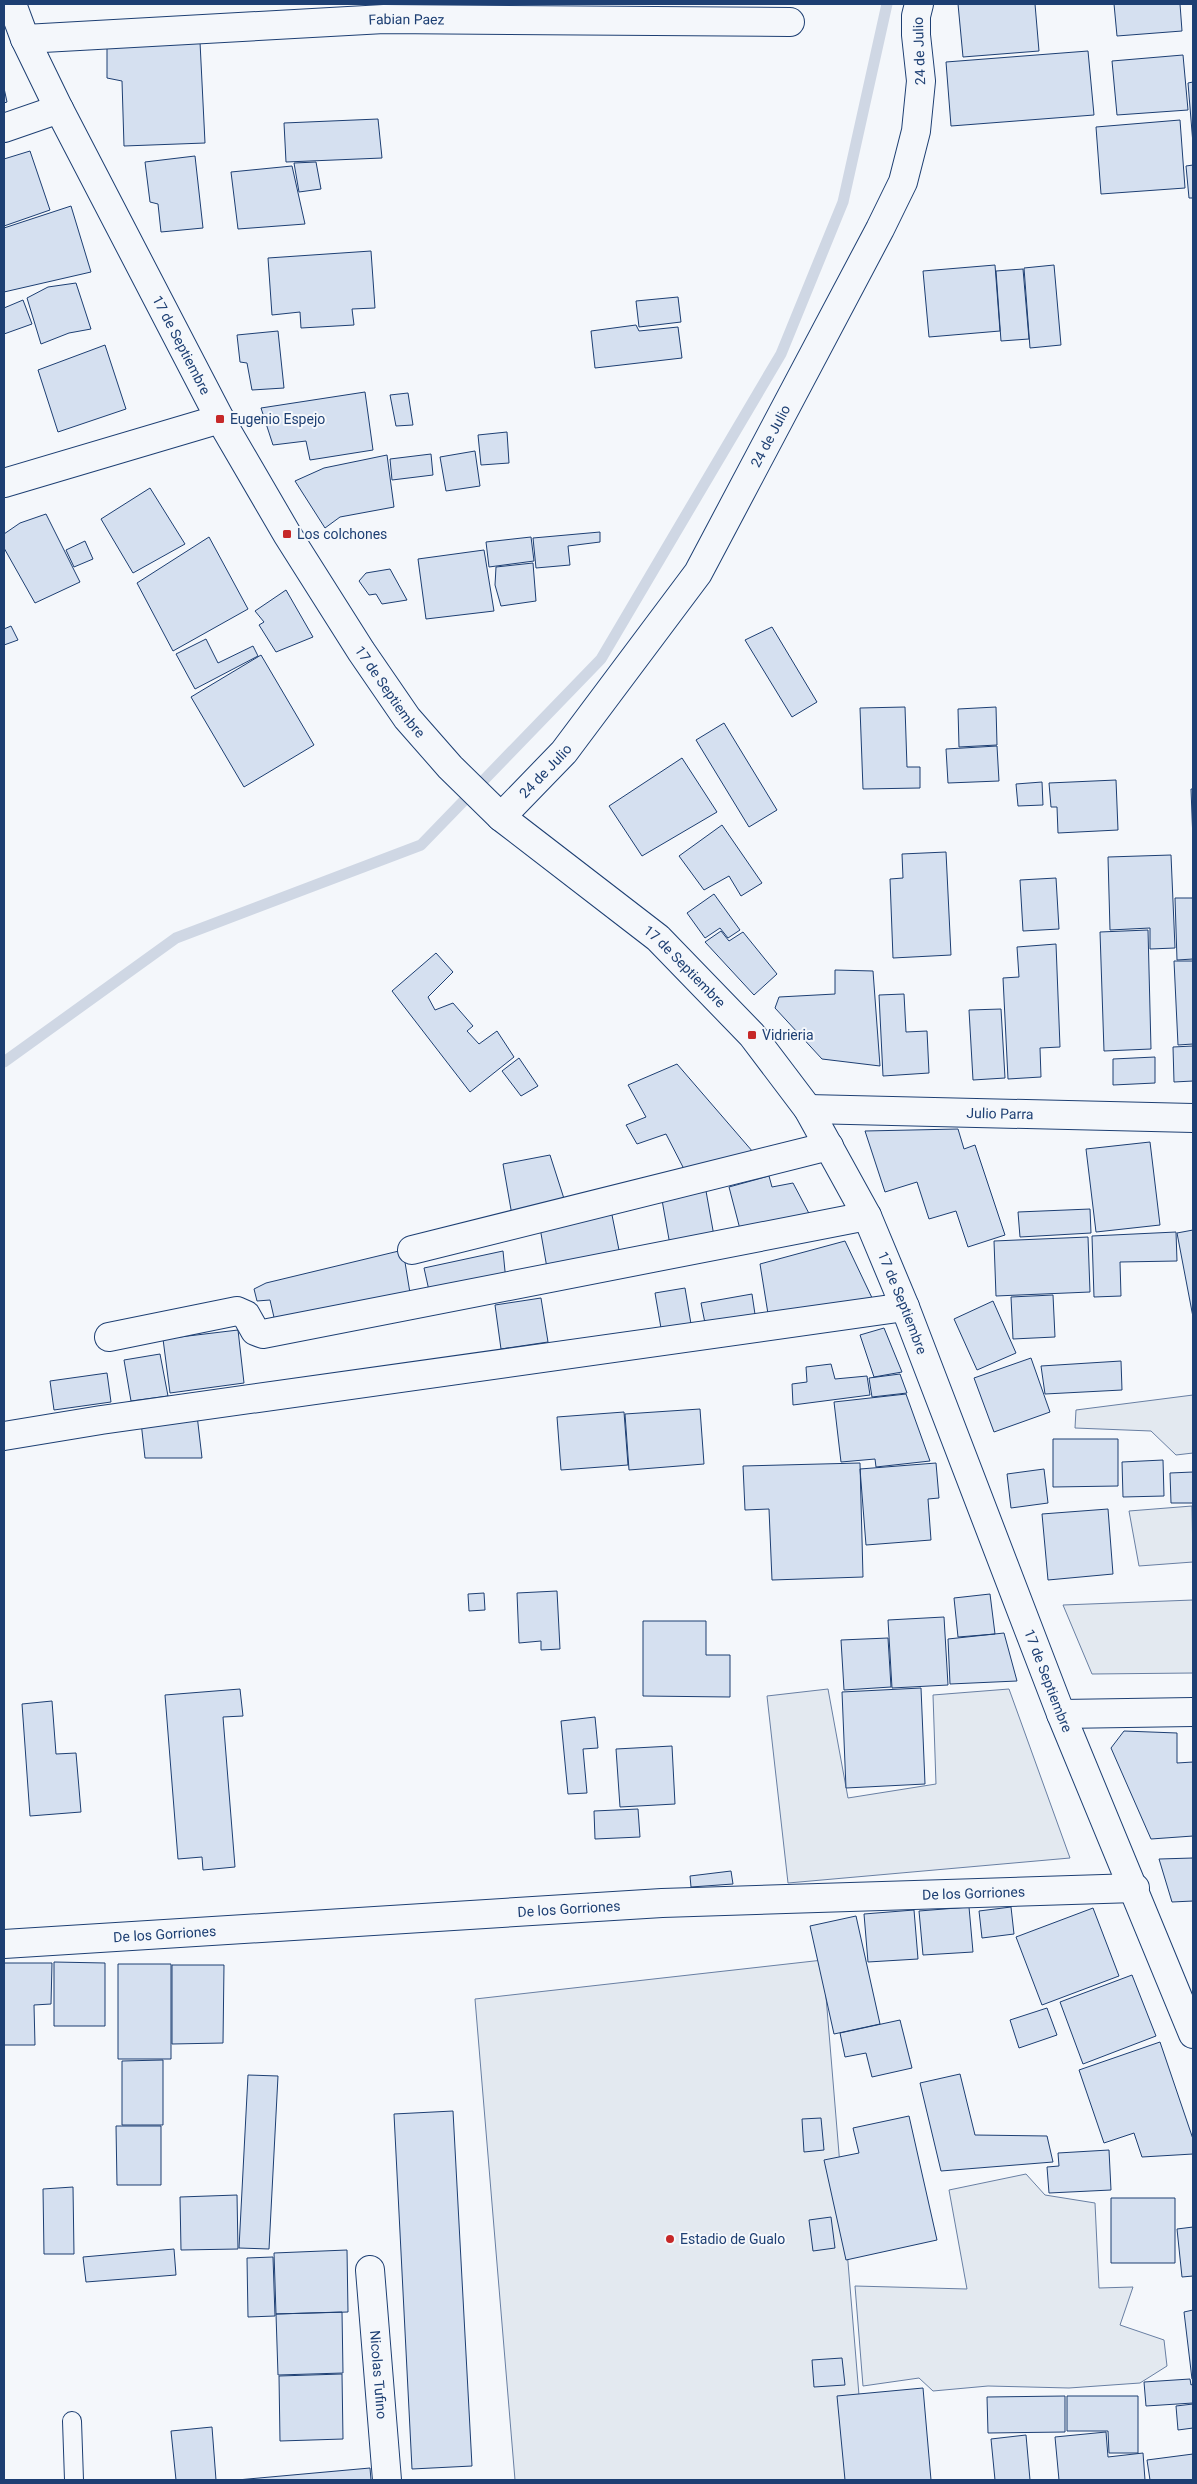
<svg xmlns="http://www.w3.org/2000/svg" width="1197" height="2484" font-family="Roboto,sans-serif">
	<rect width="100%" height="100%" fill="#f4f7fb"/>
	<path fill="#e3e9f0" stroke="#687fa3" d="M1193,1395V1453L1176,1455L1151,1431L1075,1428L1076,1410Z
		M1192,1506L1193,1562L1139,1566L1129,1511Z
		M1193,1600V1673L1092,1674L1063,1605Z
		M828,1689L848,1798L936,1784L933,1695L1009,1689L1070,1858L788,1883L767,1696Z
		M823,1960L866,2480H515L475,1999Z
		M1026,2174L1045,2195L1095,2203L1099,2288L1133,2287L1120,2325L1164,2340L1167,2366L1140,2383L1069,2388L988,2386L933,2391L919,2378L863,2386L855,2286L967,2289L949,2190Z"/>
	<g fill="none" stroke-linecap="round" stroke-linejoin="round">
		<path stroke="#cfd7e4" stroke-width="11" d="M4,1062L176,938L421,845L601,659L781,354L843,202L887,4"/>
	</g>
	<path fill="#d5e0f0" stroke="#1d3f73" d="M958,4H1035L1039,51L963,57Z
		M1114,4H1180L1182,31L1117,36Z
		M200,42L205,143L124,146L122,81L107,78V46Z
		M1088,51L1094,115L951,126L946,62Z
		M1183,55L1188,110L1117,115L1112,61Z
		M1193,82V144L1188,83Z
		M4,88L7,102L4,103Z
		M378,119L382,158L286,162L284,123Z
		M1180,120L1185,188L1101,194L1096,127Z
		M30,151L50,210L4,226V159Z
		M195,156L203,228L161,232L158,204L150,202L145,162Z
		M316,162L321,189L299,192L294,163Z
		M1193,165V198H1189L1186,166Z
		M292,166L305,224L238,229L231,172Z
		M71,206L91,272L4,292V228Z
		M371,251L375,308L352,309L354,325L301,328L300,312L272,315L268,258Z
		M995,265L1000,331L929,337L923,271Z
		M1054,265L1061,345L1030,348L1024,268Z
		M1023,269L1029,339L1001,341L996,271Z
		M76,283L91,329L69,333L41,344L27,298L48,287Z
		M678,297L681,322L639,327L636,301Z
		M23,300L32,324L4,334V308Z
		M636,325L639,331L678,327L682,358L595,368L591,331Z
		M278,331L284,388L252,390L247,363L240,362L237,335Z
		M105,345L126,409L58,432L38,370Z
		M365,392L373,450L310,460L306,441L273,445L261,408Z
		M408,393L413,425L396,426L390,395Z
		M507,432L509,463L481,465L478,435Z
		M475,451L480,486L446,491L440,457Z
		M431,454L433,475L392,480L390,459Z
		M387,455L394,507L340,517L325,528L295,481L324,468Z
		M150,488L185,544L133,573L101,519Z
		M46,514L80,582L35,603L4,548V534L20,523Z
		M600,532V542L568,546L570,565L536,568L533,538Z
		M209,537L248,609L173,651L137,583Z
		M531,537L534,561L489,567L486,542Z
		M85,541L93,559L74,567L66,550Z
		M484,550L494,611L426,619L418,559Z
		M533,563L536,601L501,606L495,585L496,567Z
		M390,569L407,600L382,604L376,594L369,595L359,581L366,573Z
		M286,590L313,637L276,652L259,625L264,622L255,611Z
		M11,626L18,640L4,645V629Z
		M772,627L817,702L792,717L745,640Z
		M206,639L218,663L253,646L258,656L195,689L176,654Z
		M261,655L314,745L244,787L191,697Z
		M905,707L907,767H920V788L863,789L860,708Z
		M996,707L997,745L959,747L958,709Z
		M724,723L777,810L749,827L696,740Z
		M997,746L999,781L948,783L946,749Z
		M682,758L717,812L642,856L609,806Z
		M1116,780L1118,830L1058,833L1057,807H1051L1049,783Z
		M1042,782L1043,805L1018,806L1016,784Z
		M1191,789H1193V841Z
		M722,825L762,883L741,896L729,876L704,890L679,856Z
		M946,852L951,955L893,958L890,879L903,878L902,854Z
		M1171,855L1175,948L1150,949V928L1110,930L1108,857Z
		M1056,878L1059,929L1023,931L1020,880Z
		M714,894L740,930L728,938L720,928L705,938L687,913Z
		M1175,898H1193V959L1177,960Z
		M1148,930L1151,1049L1104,1051L1100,932Z
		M721,931L729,941L743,932L777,974L754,995L705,942Z
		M1056,944L1060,1047L1040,1048L1041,1077L1008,1079L1003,978L1019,977L1017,947Z
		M436,953L453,972L428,997L435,1010L453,1003L473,1026L467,1031L479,1044L497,1031L514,1057L470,1092L392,991Z
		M1174,961H1193V1044L1178,1045Z
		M835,970L873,971L880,1066L822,1059L775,1008L779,997L835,994Z
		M904,994L906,1032L927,1031L929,1073L883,1076L879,995Z
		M1001,1009L1005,1078L973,1080L969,1010Z
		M1193,1046V1081L1174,1082L1173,1047Z
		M1155,1057V1083L1113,1085V1059Z
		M519,1058L538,1086L521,1096L502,1071Z
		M677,1064L753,1152L685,1171L666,1134L637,1144L626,1125L646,1117L628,1085Z
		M958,1129L964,1149L975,1145L1005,1235L968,1247L956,1211L929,1219L917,1182L885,1192L865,1131Z
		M1150,1142L1160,1225L1096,1232L1086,1149Z
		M550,1155L567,1208L513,1221L503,1164Z
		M769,1176L772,1187L793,1183L813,1221L741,1233L729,1187Z
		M706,1191L714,1236L670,1245L662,1200Z
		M1090,1209L1091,1233L1020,1237L1018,1212Z
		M611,1210L620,1255L547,1268L539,1222Z
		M1193,1230V1317L1177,1233Z
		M1176,1232L1177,1261L1120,1262L1121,1296L1094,1297L1092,1236Z
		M1088,1237L1090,1292L996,1296L994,1241Z
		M845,1241L874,1302L769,1320L760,1264Z
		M403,1250L411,1299L276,1326L270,1300L257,1301L254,1289L266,1283Z
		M503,1251L506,1281L430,1295L424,1268Z
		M685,1288L692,1330L662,1334L655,1293Z
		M752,1294L756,1321L706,1328L701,1303Z
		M1053,1295L1055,1337L1013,1339L1011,1297Z
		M541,1298L548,1342L501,1349L495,1305Z
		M993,1301L1016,1353L977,1370L954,1319Z
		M884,1328L902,1372L874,1377L860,1335Z
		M238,1330L244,1383L170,1393L163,1339Z
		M160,1354L168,1396L131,1401L124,1360Z
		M1031,1358L1050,1412L994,1432L974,1378Z
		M1121,1361L1122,1390L1045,1394L1041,1366Z
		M831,1364L835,1379L867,1376L870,1395L793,1405L792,1384L807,1382L806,1367Z
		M107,1373L111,1402L54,1410L50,1381Z
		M900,1374L907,1393L872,1397L869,1378Z
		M906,1394L930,1461L876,1467L875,1459L841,1462L834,1402Z
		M700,1409L704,1464L629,1470L625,1414Z
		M624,1412L628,1465L561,1470L557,1417Z
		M197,1415L202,1458H145L141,1422Z
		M1053,1439H1118V1486L1053,1487Z
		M1163,1460L1164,1496L1123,1497L1122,1462Z
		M860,1463L863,1577L772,1580L769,1509L745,1510L743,1466Z
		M936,1463L939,1498L928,1499L931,1540L866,1545L860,1469Z
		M1044,1469L1048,1503L1011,1508L1007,1474Z
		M1193,1472V1503H1171L1170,1473Z
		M1108,1509L1113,1574L1048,1580L1042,1514Z
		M557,1591L560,1649L541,1650V1641L519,1643L517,1593Z
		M484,1593L485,1610L469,1611L468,1594Z
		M990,1594L995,1634L958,1637L954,1598Z
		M944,1617L948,1685L892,1688L888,1620Z
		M643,1621H706V1655H730V1697L643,1696Z
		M1004,1633L1017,1681L950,1684L948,1639Z
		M888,1638L891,1687L844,1690L841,1640Z
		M921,1688L925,1784L846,1788L842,1692Z
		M240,1689L243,1716L223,1717L235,1867L203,1870L202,1857L178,1859L165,1695Z
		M52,1701L56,1754L76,1753L81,1812L30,1816L22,1704Z
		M595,1717L598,1748L583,1749L587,1793L568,1794L561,1721Z
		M1124,1731L1177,1733V1763L1193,1762V1836L1151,1839L1111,1748Z
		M672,1746L675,1804L620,1807L616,1749Z
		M638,1809L640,1837L595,1839L594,1811Z
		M1193,1851V1912V1901L1172,1902L1159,1859L1193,1858Z
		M731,1871L733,1884L691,1887L690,1876Z
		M969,1907L973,1952L923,1955L919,1911Z
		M1011,1907L1014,1934L982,1938L979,1911Z
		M1093,1908L1119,1976L1042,2005L1016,1937Z
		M914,1910L918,1959L868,1962L864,1914Z
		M856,1916L880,2024L834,2034L810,1926Z
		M54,1962L105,1963V2026H54Z
		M4,1963H52L51,2004L34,2005L35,2045H4Z
		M118,1964H171V2059H118Z
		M172,1965H224L223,2043L172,2044Z
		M1132,1975L1156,2036L1083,2064L1060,2002Z
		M1047,2008L1057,2035L1019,2048L1010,2020Z
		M900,2020L912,2068L872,2077L866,2053L845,2057L840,2033Z
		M1160,2042L1193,2139V2154L1142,2157L1134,2133L1104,2143L1079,2070Z
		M163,2060V2125H122V2061Z
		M960,2074L975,2135L1047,2136L1053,2162L941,2171L920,2083Z
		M248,2075L278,2076L269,2249L239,2248Z
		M453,2111L472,2466L412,2469L394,2114Z
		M909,2116L937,2240L846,2260L824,2160L859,2153L853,2128Z
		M821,2118L824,2150L804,2152L802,2119Z
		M116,2126H161V2185H117Z
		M1109,2150L1111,2190L1049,2193L1047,2167L1059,2166L1058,2153Z
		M73,2187L74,2254H44L43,2189Z
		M237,2195L238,2249L181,2250L180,2197Z
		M1111,2198H1175V2263H1111Z
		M831,2217L835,2248L813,2251L809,2220Z
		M1193,2227V2276L1182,2277L1177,2229Z
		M174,2249L176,2275L86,2282L83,2257Z
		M347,2250L348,2312L276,2314L274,2253Z
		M273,2257L275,2316L248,2317L247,2258Z
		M1193,2310V2378L1192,2379L1184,2312Z
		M342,2312L343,2373L278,2375L276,2314Z
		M842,2358L845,2385L814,2387L812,2360Z
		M342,2374L343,2439L280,2441L279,2376Z
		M1190,2379L1191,2385L1193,2384V2403L1146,2406L1144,2382Z
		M923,2388L931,2480H845L837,2396Z
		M1065,2396V2432L988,2433L987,2397Z
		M1067,2396H1138V2453H1109L1108,2431H1067Z
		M1193,2404V2428L1178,2430L1176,2406Z
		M212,2427L216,2480H176L171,2431Z
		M1106,2432L1108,2457L1143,2453L1145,2480H1059L1055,2437Z
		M1026,2435L1030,2480H995L991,2439Z
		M1193,2454V2480H1150L1147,2460Z
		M370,2468L371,2480H237Z"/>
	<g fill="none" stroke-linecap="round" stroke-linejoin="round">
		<g stroke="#1d3f73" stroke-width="20">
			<path id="service" d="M72,2421L74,2480"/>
		</g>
		<g stroke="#1d3f73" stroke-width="30">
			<g id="minor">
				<path id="s1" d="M25,39L384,19L790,22"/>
				<path d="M4,128L59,109"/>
				<path d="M4,483L220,419"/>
				<path id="s2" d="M501,817L564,752L698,573L880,229L903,182L916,131L921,81L916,35V16L919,4"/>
				<path id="s3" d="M808,1109L1193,1118"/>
				<path d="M412,1250L829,1146"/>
				<path d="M109,1337L237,1311L246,1315L255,1331L263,1334L867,1216"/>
				<path d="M4,1436L101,1420L905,1307"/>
				<path d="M1061,1714L1193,1712"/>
				<path id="s4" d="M4,1944L662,1903L1135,1888"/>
				<path id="s5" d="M370,2270L387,2480"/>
			</g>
		</g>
		<g stroke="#1d3f73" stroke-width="30">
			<g id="tertiary">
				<path id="s6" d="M12,4L25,39L59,109L220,419L287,534L361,651L407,718L450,767L501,817L658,938L752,1035L808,1109L867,1216L905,1307L1061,1714L1193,2034"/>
			</g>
		</g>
		<use href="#service" stroke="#f4f7fb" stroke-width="18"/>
		<use href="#minor" stroke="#f4f7fb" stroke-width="28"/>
		<use href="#tertiary" stroke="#f4f7fb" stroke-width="28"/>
	</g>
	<g fill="#c62828" stroke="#f4f7fb" stroke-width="2">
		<rect x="215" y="414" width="10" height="10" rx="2.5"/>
		<rect x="282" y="529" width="10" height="10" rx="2.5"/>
		<rect x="747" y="1030" width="10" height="10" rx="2.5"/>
		<circle cx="670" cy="2239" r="5"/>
	</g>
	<g text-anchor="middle" stroke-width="4" stroke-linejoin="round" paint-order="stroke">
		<g font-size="14" fill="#1d3f73" stroke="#f4f7fb">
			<text dy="5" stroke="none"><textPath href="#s1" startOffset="382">Fabian Paez</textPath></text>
			<text transform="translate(919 51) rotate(-92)" y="5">24 de Julio</text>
			<text dy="5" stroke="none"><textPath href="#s6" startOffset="381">17 de Septiembre</textPath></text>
			<text dy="5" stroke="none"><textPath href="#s2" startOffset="469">24 de Julio</textPath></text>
			<text dy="5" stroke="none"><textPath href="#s6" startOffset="786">17 de Septiembre</textPath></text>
			<text dy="5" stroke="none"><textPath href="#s2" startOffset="64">24 de Julio</textPath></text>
			<text dy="5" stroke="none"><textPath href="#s6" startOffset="1191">17 de Septiembre</textPath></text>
			<text dy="5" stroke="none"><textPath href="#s3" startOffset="192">Julio Parra</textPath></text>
			<text dy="5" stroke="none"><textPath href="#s6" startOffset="1596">17 de Septiembre</textPath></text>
			<text dy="5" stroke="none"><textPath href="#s6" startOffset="2001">17 de Septiembre</textPath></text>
			<text dy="5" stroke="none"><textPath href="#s4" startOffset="971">De los Gorriones</textPath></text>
			<text dy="5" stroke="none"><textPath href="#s4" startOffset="566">De los Gorriones</textPath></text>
			<text dy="5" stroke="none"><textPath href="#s4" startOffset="161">De los Gorriones</textPath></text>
			<text dy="5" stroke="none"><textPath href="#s5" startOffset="105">Nicolas Tufino</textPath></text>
		</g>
		<g font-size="14" fill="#1d3f73" stroke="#f4f7fb" text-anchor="start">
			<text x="230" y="424">Eugenio Espejo</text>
			<text x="297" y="539">Los colchones</text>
			<text x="762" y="1040">Vidrieria</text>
			<text x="680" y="2244">Estadio de Gualo</text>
		</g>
	</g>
	<rect width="1197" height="2484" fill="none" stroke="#1d3f73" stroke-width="10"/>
</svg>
